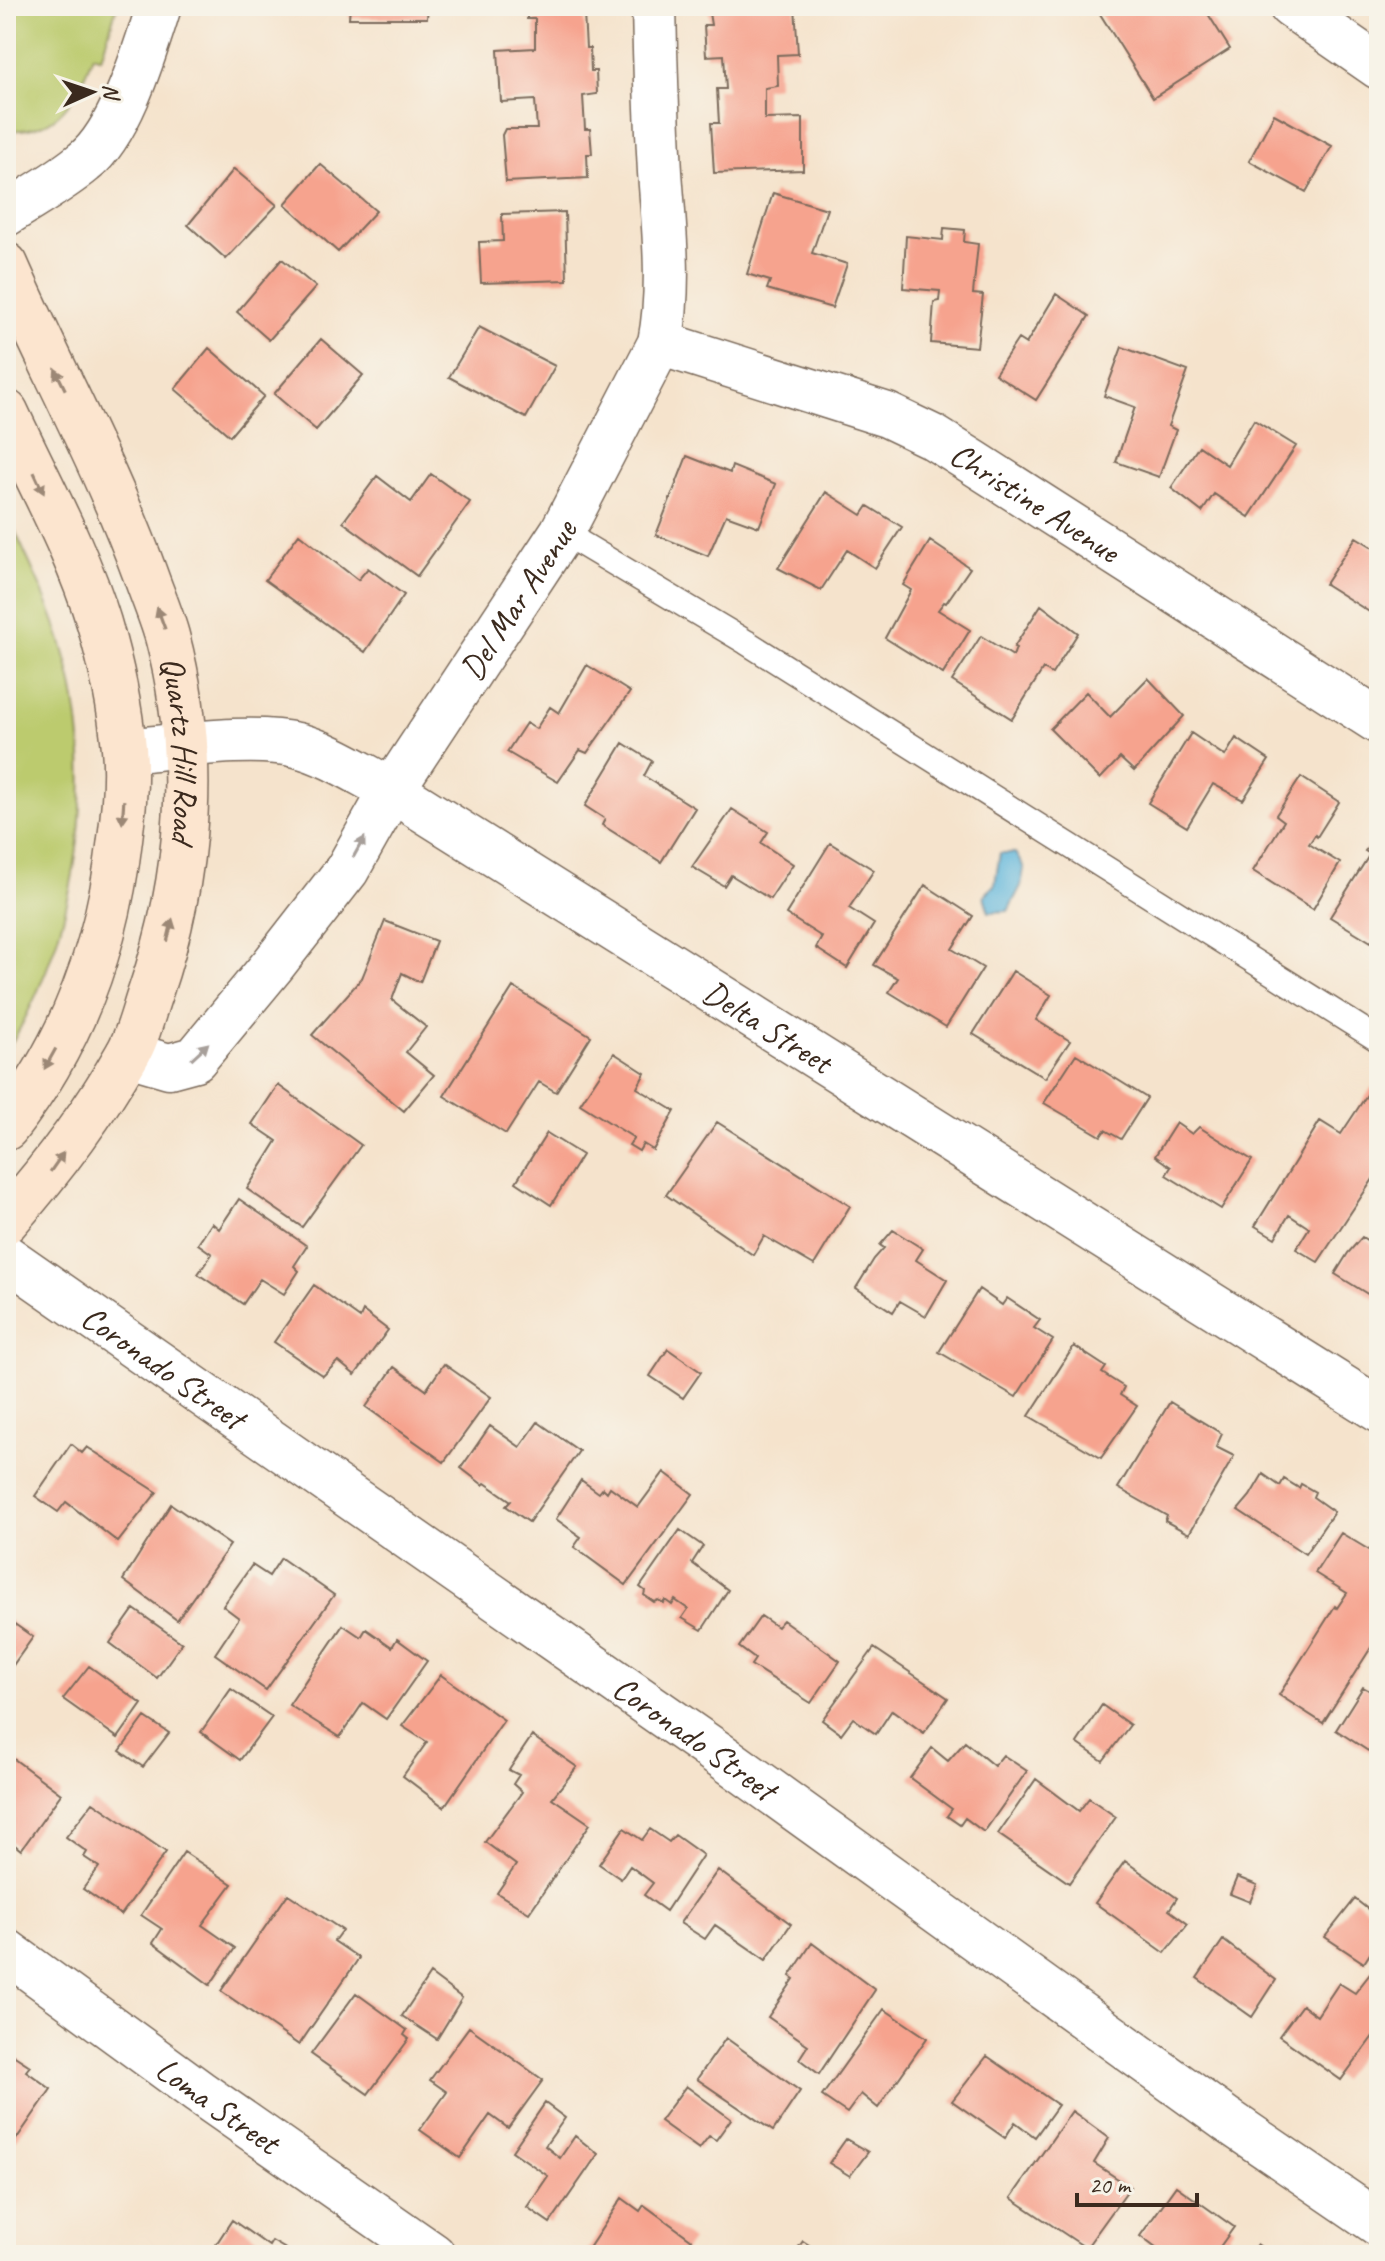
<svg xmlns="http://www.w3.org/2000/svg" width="1385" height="2261" font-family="Caveat,sans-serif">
	<rect width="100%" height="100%" fill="#f7f3e8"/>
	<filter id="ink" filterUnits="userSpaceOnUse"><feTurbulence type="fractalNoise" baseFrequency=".0125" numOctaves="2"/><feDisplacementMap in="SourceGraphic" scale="16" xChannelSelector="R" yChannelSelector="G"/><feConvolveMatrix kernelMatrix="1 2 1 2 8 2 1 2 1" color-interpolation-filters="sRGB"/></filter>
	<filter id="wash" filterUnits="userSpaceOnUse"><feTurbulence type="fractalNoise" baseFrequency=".006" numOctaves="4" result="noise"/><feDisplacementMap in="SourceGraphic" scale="32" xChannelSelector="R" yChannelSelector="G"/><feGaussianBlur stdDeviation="1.8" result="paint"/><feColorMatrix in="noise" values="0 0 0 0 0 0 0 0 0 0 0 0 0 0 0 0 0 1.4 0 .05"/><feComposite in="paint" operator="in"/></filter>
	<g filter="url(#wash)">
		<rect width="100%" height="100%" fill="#f5e3cc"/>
		<path fill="#bccb6e" stroke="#7c7a46" stroke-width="2" d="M6,6H117L101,58L93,55C76,98 60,134 6,130Z
			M6,511C22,548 41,584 55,623C105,764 82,926 6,1053Z"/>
		<path fill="#5fb6dc" stroke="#4d707d" stroke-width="2" d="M1000,853H1015L1024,868L1021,886L1008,911L989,912L984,896L995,884Z"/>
		<g id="blocks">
			<path fill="#f6a38e" d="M350,6H428L427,18H349Z
				M527,6H578V14H584L586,48H590L591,71H596L597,94L583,96L585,129H590L592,154H587L588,178L506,182L502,135L505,129H537L535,100L501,102L498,50L535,48V19H527Z
				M795,6L798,54L777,55L778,86L765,88V119L803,118V170L714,173L711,123H719L717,89H726L724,55L706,56L704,25H711L708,7Z
				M1095,6H1203L1230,49L1153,98Z
				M1274,114L1332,146L1306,192L1249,161Z
				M320,164L376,211L338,252L285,204Z
				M234,169L277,205L226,259L188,225Z
				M773,193L827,209L812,253L847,264L832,308L767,289L770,281L747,274Z
				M565,212L567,280L481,283L479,242L503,241L502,214Z
				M944,228L965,230L964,242L978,244L973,294L983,295L977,347L931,343L934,302L939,301L940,291L903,288L906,236L943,240Z
				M282,259L316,287L269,340L237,312Z
				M1056,294L1089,316L1036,400L995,374L1018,339L1026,344Z
				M479,327L555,366L526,418L449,377Z
				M321,339L363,375L316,430L274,394Z
				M1122,347L1188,371L1168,426L1176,430L1159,477L1116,462L1135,407L1104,396Z
				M209,348L264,396L230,436L175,389Z
				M1254,420L1296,446L1249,517L1214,494L1202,512L1171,488L1199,446L1227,465Z
				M687,456L730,473L732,466L776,484L759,527L726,515L708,556L656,535Z
				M431,474L470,502L417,576L343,522L377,476L411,502Z
				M826,492L862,515L868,506L902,527L875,568L847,550L821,590L778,568Z
				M299,534L358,580L368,568L404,595L365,652L265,580Z
				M1356,537L1379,551V618L1325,584Z
				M930,541L970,568L946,603L944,602L938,610L970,630L943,674L885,638L911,590L903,585Z
				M1041,605L1078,633L1052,674L1043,669L1012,719L952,681L981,636L1013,656L1016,648L1014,647Z
				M587,665L630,692L587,753L580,750L558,782L507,752L526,723L536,729L550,707L559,713Z
				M1148,678L1184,716L1134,771L1120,758L1100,779L1050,729L1086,692L1110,717Z
				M1191,733L1225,756L1236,738L1269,760L1243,800L1213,784L1187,827L1148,803Z
				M623,743L652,761L644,776L695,808L661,862L602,825L605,819L585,806Z
				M1301,777L1339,802L1317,837L1315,835L1309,844L1340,863L1313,909L1253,871L1284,821L1276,815Z
				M732,809L768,832L761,843L793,864L770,899L731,875L724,886L692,867Z
				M830,843L874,870L849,908L874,924L847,968L816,948L822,937L786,914Z
				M1369,846L1379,852V929L1371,942L1330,917L1370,854L1365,851Z
				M925,885L973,916L952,949L983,968L946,1027L889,992L898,978L874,965Z
				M385,921L436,941L420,982L402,973L392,1000L426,1027L406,1052L434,1075L404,1111L312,1035L362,978Z
				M1013,971L1051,995L1036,1020L1070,1041L1045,1078L973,1034Z
				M513,987L591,1036L556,1092L539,1082L506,1134L444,1096Z
				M614,1053L645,1073L637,1088L675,1111L653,1150L643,1144L639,1151L629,1145L634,1138L580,1104Z
				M1076,1054L1147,1098L1121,1139L1105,1130L1101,1136L1044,1103Z
				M278,1085L361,1145L302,1227L247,1189L277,1141L252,1124Z
				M1372,1087L1379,1091V1170L1318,1262L1296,1249L1309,1228L1289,1215L1275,1238L1255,1226L1320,1121L1341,1134Z
				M717,1122L850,1206L814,1265L764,1236L753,1255L666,1195Z
				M1176,1123L1192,1134L1199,1127L1252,1160L1221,1209L1166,1175L1171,1167L1155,1156Z
				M547,1133L582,1155L551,1205L516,1182Z
				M239,1199L307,1246L294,1266L299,1271L284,1294L260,1279L243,1304L198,1274L212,1254L198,1244L212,1223L219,1229Z
				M893,1230L923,1249L916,1260L947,1280L926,1316L900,1301L893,1312L856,1288L874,1259L884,1248L880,1245Z
				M1362,1237L1379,1248V1301L1335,1274L1348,1253Z
				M314,1285L360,1318L363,1311L388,1330L355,1375L338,1361L323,1376L274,1342Z
				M979,1289L1002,1305L1007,1298L1040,1320L1034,1328L1053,1340L1016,1397L939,1352Z
				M1074,1346L1106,1367L1102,1373L1124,1387L1120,1395L1137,1406L1101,1458L1029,1416Z
				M668,1349L701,1372L683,1398L650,1376Z
				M444,1364L491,1397L444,1462L366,1407L394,1367L426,1390Z
				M1170,1402L1222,1434L1216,1447L1234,1456L1189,1534L1165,1521L1167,1516L1118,1488Z
				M538,1422L579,1451L529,1522L506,1506L511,1501L485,1483L483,1485L461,1468L490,1426L520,1447Z
				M71,1444L82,1453L87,1447L157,1492L118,1542L66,1502L58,1512L35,1496Z
				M664,1472L693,1494L626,1585L574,1547L581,1537L556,1519L581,1480L599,1493L603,1488L607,1492L610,1487L638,1507Z
				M1263,1474L1280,1486L1284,1479L1299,1488L1301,1484L1315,1492L1313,1497L1334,1512L1305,1554L1238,1510L1250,1496Z
				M171,1504L230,1545L177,1620L123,1580Z
				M680,1530L703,1546L692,1563L728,1590L702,1630L682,1618L688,1609L675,1600L672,1605L665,1600L664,1603L658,1600L654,1602L644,1595L645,1591L640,1587Z
				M1341,1533L1379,1556V1635L1323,1723L1279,1695L1335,1606L1337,1608L1347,1593L1315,1573Z
				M281,1558L334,1595L266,1690L215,1654L239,1618L223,1606L252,1565L269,1576Z
				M134,1609L182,1643L157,1678L110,1643Z
				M761,1616L777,1627L783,1620L840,1661L811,1703L751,1665L755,1659L739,1647Z
				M6,1618L33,1637L6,1675Z
				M343,1625L361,1637L366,1629L392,1647L397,1639L427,1661L386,1719L363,1703L340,1737L289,1705Z
				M874,1648L948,1698L924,1733L892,1710L876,1734L853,1718L841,1734L822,1720Z
				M89,1666L142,1704L118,1738L63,1699Z
				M441,1675L504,1720L444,1807L403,1776L427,1742L402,1726Z
				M1363,1687L1379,1696V1751L1376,1756L1336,1730Z
				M231,1689L272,1717L240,1760L201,1732Z
				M1102,1705L1130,1725L1103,1761L1077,1743Z
				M145,1717L169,1733L143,1767L120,1751Z
				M532,1736L577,1767L552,1798L590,1824L529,1913L497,1893L516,1865L485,1842L522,1792L513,1784L519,1775L509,1770Z
				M965,1742L994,1766L1003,1755L1027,1771L984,1832L965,1818L960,1825L947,1816L952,1809L910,1778L932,1748L948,1761Z
				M6,1753L61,1794L21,1850L6,1838Z
				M1036,1779L1079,1811L1089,1798L1116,1817L1069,1883L998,1834Z
				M93,1802L166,1852L121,1915L83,1889L99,1867L84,1857L87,1852L66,1837Z
				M624,1828L642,1840L650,1829L669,1842L675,1835L703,1855L666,1911L644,1895L653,1883L630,1866L621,1879L599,1864Z
				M184,1852L232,1884L202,1925L235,1948L210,1985L153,1943L162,1929L141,1915Z
				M1125,1861L1177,1898L1169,1910L1188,1924L1165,1953L1095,1903Z
				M718,1870L791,1924L766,1960L715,1925L705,1939L680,1923Z
				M1237,1877L1257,1885L1250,1902L1230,1894Z
				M288,1894L342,1930L334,1941L359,1958L299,2045L221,1991Z
				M1355,1899L1379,1918V1957L1371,1952L1364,1963L1325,1937Z
				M1223,1940L1276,1980L1252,2017L1197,1978Z
				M812,1943L875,1990L819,2074L799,2059L808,2045L768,2017L794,1979L790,1976Z
				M1377,1965L1379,1967V2028L1341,2080L1279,2036L1302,2005L1317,2016L1339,1983L1355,1993Z
				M430,1974L462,1998L437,2039L402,2016Z
				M356,1993L407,2030L404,2035L409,2039L368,2094L311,2054Z
				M884,2009L927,2038L878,2108L861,2094L847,2113L822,2096Z
				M469,2027L543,2080L508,2128L490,2115L460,2158L420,2130L447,2092L430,2080Z
				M726,2038L800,2091L773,2131L697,2079Z
				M6,2044L12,2049L10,2053L30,2066L26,2071L51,2089L6,2154Z
				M987,2056L1058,2105L1035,2137L1015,2122L1005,2138L952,2101Z
				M686,2086L731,2119L716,2140L709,2136L699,2149L660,2121Z
				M545,2103L565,2118L545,2146L560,2158L575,2136L598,2154L550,2223L527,2207L548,2176L512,2151Z
				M1072,2111L1109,2138L1094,2163L1130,2187L1086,2248L1011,2198Z
				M846,2139L868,2152L850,2176L829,2163Z
				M1176,2186L1234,2227L1214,2255H1165L1140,2236Z
				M622,2198L640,2211L644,2205L692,2240L681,2255H593L587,2251Z
				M232,2220L269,2246L272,2241L296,2255H209Z
				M803,2241L824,2255H793Z
				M1257,2244L1273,2255H1249Z"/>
		</g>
	</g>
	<g filter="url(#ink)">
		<use href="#blocks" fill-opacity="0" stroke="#7c6b5b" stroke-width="2"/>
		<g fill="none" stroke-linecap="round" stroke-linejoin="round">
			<g stroke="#7c6b5b" stroke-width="27">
				<path id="lane" d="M562,532L746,642L1379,1040"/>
			</g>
			<g stroke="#7c6b5b" stroke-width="47">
				<g id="street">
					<path d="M1291,6L1379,67"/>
					<path d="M6,214C32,197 60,182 84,162C121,133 145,50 159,6"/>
					<path id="s1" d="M660,343L887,415L933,437L973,462L1379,722"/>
					<path id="s2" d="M125,751C175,747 249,734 297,745C329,753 362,775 392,790L1379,1410"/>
					<path id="s3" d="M128,1054L169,1066L195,1059L273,965L347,870L392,790L562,532L660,343C671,286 664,229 660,172C657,117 655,61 654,6"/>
					<path id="s4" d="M6,1257L726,1759L1227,2120L1379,2224"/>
					<path id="s5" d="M6,1951L199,2092L433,2255"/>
				</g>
			</g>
			<g stroke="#7c6b5b" stroke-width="47">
				<g id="secondary">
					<path id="s6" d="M6,265C51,368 106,467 145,574C152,594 161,615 167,636C199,755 190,877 150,993C143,1013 138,1037 127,1055C93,1115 51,1170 6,1221"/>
					<path d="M6,412C38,481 77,550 99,623C111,664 120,706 124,748C127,777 124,809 120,839C108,945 73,1043 6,1128"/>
				</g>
			</g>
			<use href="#lane" stroke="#fff" stroke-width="24"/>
			<use href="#street" stroke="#fff" stroke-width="44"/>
			<use href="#secondary" stroke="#fce5cf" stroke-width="44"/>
		</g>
		<defs><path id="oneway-solid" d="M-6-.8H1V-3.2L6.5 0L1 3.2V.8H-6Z" transform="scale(2)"/></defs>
		<g fill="#9c8876">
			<use href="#oneway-solid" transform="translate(60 379) rotate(-116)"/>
			<use href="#oneway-solid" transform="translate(39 483) rotate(65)"/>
			<use href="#oneway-solid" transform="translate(161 618) rotate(-110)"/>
			<use href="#oneway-solid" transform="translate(123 812) rotate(94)"/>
			<use href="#oneway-solid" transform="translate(170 930) rotate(-77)"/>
			<use href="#oneway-solid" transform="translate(50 1059) rotate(119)"/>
			<use href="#oneway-solid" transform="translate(57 1162) rotate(-55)"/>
		</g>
		<g fill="#a79f9a">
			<use href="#oneway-solid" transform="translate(359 847) rotate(-61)"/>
			<use href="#oneway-solid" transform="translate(200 1051) rotate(-43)"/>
		</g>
	</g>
	<g text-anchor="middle" stroke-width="8" stroke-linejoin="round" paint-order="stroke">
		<g font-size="34" fill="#3b2a1e" stroke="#f7f3e8">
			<text dy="12" stroke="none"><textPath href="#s1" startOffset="410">Christine Avenue</textPath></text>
			<text dy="12" stroke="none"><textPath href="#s3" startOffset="632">Del Mar Avenue</textPath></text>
			<text dy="12" stroke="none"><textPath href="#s6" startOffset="520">Quartz Hill Road</textPath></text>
			<text dy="12" stroke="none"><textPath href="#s2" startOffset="722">Delta Street</textPath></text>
			<text dy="12" stroke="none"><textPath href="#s4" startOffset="192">Coronado Street</textPath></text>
			<text dy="12" stroke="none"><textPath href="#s4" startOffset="840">Coronado Street</textPath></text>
			<text dy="12" stroke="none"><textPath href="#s5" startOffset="262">Loma Street</textPath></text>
		</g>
	</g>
	<rect width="1385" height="2261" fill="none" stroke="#f7f3e8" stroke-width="32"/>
	<g transform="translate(92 92) rotate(87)" stroke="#f7f3e8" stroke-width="6" paint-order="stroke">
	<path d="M0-6L14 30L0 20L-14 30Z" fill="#3b2a1e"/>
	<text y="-12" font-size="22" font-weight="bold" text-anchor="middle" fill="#3b2a1e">N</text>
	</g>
	<path d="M1077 2193v12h120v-12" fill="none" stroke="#3b2a1e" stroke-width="4"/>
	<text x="1089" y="2193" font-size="24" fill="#3b2a1e" stroke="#f7f3e8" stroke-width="6" paint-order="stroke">20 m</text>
</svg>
